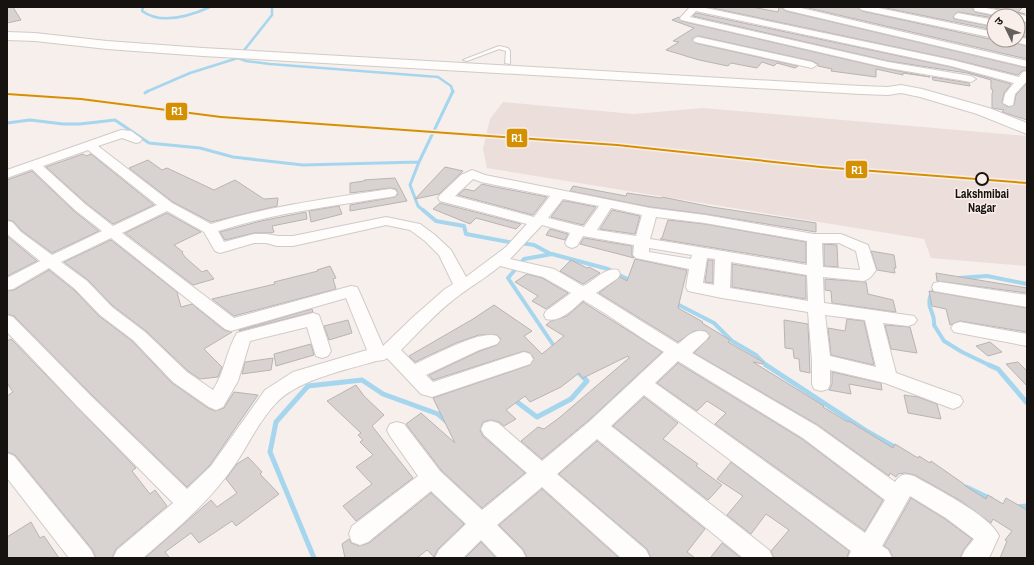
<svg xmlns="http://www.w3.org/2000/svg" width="1034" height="565" font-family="'Archivo Narrow','Noto Sans Devanagari',sans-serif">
	<rect width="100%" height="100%" fill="#f6efec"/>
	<path fill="#ecdeda" d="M503,102L634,114L703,108L1027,136V266L931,258L924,239L487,168L483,149L490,119Z"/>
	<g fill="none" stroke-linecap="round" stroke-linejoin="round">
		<path stroke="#a6d6ee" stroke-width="2.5" d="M143,7L142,11C161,25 190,16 210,7
			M272,7V15L238,58L246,61L270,64L438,77L451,86L453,92
			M146,92L190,73L238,58"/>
		<path stroke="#a6d6ee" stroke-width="3" d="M145,93L148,91
			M7,123L30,120L63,124H80L115,120L149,143L200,148L233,157L303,165L419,162
			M424,211L418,206L410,185L419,162L453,91"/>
		<path stroke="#a6d6ee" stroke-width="4" d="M423,210L436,221L464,226L466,234L514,243
			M521,243L534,245L549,253
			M958,278L987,276L1027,284
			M946,279C937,285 927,295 930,307C932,314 935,317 934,325L944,341L962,352L991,366
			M675,303L714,323L732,341L756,355L767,366
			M556,349L508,278L524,259L552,254L608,269L631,281"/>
		<path stroke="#a6d6ee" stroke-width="5" d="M766,365L868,432L898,449
			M989,365L998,369L1027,403
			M513,399L537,417L571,399L587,381L576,370
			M966,487L991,499
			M1016,507L1027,506
			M314,558L270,452L276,422L308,386L362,380L383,394L438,414L446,421"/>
	</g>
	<path fill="#d8d2d0" stroke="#b9b4b2" d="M7,7H13L21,20L7,23Z
		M708,7H752L778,12L779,7H781L786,11L1027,68V70L1022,71L1018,75L952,59Z
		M804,7H857L862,11L994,40H1012L1015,43L1027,46V59Z
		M881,7H973V10L975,12L994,16V18L958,12L953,16L954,19L994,27V30Z
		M989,7H1023L1018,12L1025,14Z
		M696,13L951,67L1011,84L1004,93L1002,103L1008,107L1014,105L1016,95L1027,83V120L1002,112L1004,110L992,108V94L993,90L991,89V80L967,73L888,61L693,16Z
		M679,17L681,21L888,69L930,77L903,73V75L876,69V77L831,71L832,69L818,66V64L812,61L698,36L692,39L695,43L798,66L795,68L777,63L774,66L762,62L757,68L731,63L728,66L699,60L666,50L679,42L673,41L694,28L672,20Z
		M1018,22L1027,23V37L1018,36Z
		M932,77L969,83L970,86L933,80Z
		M83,154L86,156L91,154L154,205L113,224L86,203L46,167Z
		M148,160L162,170L167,168L214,190L235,180L264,199L278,198L277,206L211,222L173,202L129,168Z
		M445,167L463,171L439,194L415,199Z
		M32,171L74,211L99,231L52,253L22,231L13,221L7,220V180Z
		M395,178L407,201L350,211V205L395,197L398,194L396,189L390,188L350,193V183L364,181V180Z
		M482,184L490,186L547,197L533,215L458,195L465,189L474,191Z
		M573,186L626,196L627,193L661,198L662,197L712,207L816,223V232L705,214L650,207L570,191Z
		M563,201H566L596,207L583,225L551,217Z
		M440,203L521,224L516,229L476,218L470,224L433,209Z
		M339,206L342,214L311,222L309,211Z
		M612,210L640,216L635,234L600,229Z
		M306,212L307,219L272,226L274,232L270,233H254L225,240L220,232L261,221Z
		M167,213L201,232L174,245L183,252L182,253L186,258L202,272L207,270L214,279L193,285L125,233Z
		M668,220L705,224L806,242V263L660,239L662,238Z
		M550,229L568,234L565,240L546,235Z
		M7,236L37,261L7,276Z
		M584,238L632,246V255L634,258L580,244Z
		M111,240L177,292L181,307L192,304L224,330L232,332L204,349L222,367L218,377L200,379L188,371L146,331L113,306L88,280L64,262Z
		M824,244L837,245L838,267L824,266Z
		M871,251L894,255L896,268H894L895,273L877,270Z
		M635,259L687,270L678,308L703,322L702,323L730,340L728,342L763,362V364L753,362L824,406L823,407L848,422L849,421L893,448L895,444L918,458L919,456L930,463L931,461L964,484V485L986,499L988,495L1003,504L1006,498L1027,510V558H1000L1007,541L1005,540L1012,531L993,519L991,523L961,501L915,475L905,473L898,474L896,477L890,473L889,476L818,425L694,353L710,337L706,331H694L678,342L599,293L620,277L627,281Z
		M571,260L587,268L589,267L600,273L583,284L560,271Z
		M708,260H713V283L705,282Z
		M732,264L806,276V299L732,287Z
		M330,266L336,278L333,279L336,289L234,316L212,299L275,284L274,282L318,271L317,270Z
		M49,270L74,290L99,316L132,341L172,383L208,408L215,411L224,408L234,392L258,395L210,465L187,487L92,395L14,316L7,314V291L14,290Z
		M936,273L1027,288V293L937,281Z
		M527,274L542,278L568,293L546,309L532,301L538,296L515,282Z
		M825,279L866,282L868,294L893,300L896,312L832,303L831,291L825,290Z
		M929,291L1027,308V332L960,321L950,325L946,309L932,306Z
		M583,302L662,352L589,420L542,459L521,441L538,427L544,429L559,418L629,358L628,356L583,378L579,373L561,387L530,402L525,396L506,410L516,419L504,426L499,422L491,420L483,422L480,430L483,436L525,473L482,508L441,470L406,424L421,413L455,443L433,398L530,365L534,358L530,353L524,351L433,380L429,375L480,351L497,345L501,339L497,335H479L456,343L415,362L409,356L473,319L494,305L532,331L524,336L542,354L564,336L546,325L551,321L567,316Z
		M312,309L313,312L239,331V330Z
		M847,319L864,321L874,365L831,355L828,328L845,331Z
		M348,320L352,333L329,340L324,326Z
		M784,320L808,324L810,373L800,371L799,359L794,358L793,349L785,348Z
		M885,325L910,327L917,353L891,349Z
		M11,339L136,468L132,471L150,494L155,490L167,506L116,549L112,558H96L92,549L15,455L7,452V396L13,392L7,383V341Z
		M990,342L1002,352L988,356L976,346Z
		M311,344L314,355L276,366L274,354Z
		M273,358L271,370L242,374L245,362Z
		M1018,362L1027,371V386L1006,364Z
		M678,363L802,439L883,500L865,531L715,424L726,413L707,401L697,411L657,383Z
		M832,372L881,383L882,390L849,384L851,394L829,390L832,384Z
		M356,385L364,396L384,415L372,426L413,478L356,521L343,506L372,484L356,467L373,455L360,442L363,440L358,435L361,433L327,401Z
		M904,395L918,397L937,404L941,419L908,413Z
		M644,397L678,423L663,439L698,464L696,466L722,485L708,500L613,426Z
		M597,441L705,529L687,552L695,558H651L647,549L559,474Z
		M248,457L262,472L260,474L279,494L236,526L232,521L199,543L191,533L165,552L170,558H145L211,500L217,507L237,493L226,479L237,464Z
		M731,462L849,551L847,558H774L771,551L789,530L766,514L751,534L727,515L743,496L717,479Z
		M542,489L619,558H527L523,549L499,525Z
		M431,493L464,524L438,549L434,557L427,550L417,558H345L342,544L349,539L351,543L359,546L369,543Z
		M911,498L945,519L972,539L964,549L960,558H893L889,549L884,546Z
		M31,522L40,538L44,536L59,558H7V537Z
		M481,542L496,558H465Z
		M722,543L741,558H710Z"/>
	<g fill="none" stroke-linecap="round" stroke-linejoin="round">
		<g stroke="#d0cbc8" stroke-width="2">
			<path id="lane" d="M499,46L508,48L510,51V64L505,63L506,51L499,49L467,61L463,60Z"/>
		</g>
		<g stroke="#d0cbc8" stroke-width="2">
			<path id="street" d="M690,7H701L952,60L1019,77L1023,72L1027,71V81L1015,94L1013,105L1009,106L1003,103L1005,94L1014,83L951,66L696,11L690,17L888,62L971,76L976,79L971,82L888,68L681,20L680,18Z
				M782,7H797L1027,61V67L786,10Z
				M858,7H874L994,32V38L862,10Z
				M975,7H981L1027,16V22L1018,20V16H1000L975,11L974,9Z
				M958,13L994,20V26L955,18L954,16Z
				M698,37L812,62L817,65L812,68L695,42L693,40L695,38Z
				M1018,37L1027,39V45L1015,42L1013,40H1018Z
				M121,130L131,131L142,139L140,142L136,143L122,138L98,146L172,203L211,224C270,206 330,198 390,189L395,190L397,193L395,196L390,197C332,206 274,213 218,231L224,242L254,234H267L278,236H293L386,217L415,223L420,224L435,235L451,250L466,277L506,247L527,224L440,201L438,198L440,195L461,175L472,170L485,175L650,208L705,215L814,234H841L868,245L876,270C872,276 870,279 863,281L823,277L824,303L914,316L917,320L914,324L908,326L883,323L896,373L960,396L963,401L960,406L953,409L885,383L830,370V384L828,389L821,391L814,389L812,384V361L808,312L722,298L688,291L686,287L689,269L636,258L633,255L634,245L583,236L577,246L572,248L567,246L565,243L570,233L542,225L510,259L554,269L583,286C595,281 604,267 618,270L620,274L618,278L596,293L678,344C687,337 694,328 706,332L709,336L706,340L692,353L817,426L895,482C900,474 905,473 914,476C934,488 990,515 999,536L989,558H961L965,550L974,539L946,518L910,496L882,546L888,550L892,558H848L851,551L644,395L611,426L769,550L773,558H743L597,439L557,474L646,550L650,558H621L542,487L497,525L522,550L526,558H498L481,540L463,558H435L439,550L466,524L431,491L368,542L360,545L352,542L349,534L352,526L418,476L390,436L387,430L390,424L397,422L404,424L440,471L482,510L527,473L484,435L481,429L484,423L491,421L498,423L542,461L590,421L664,352C636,335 611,316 583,300C573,309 560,323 546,319L544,315L546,311L571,293L543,277L500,266C486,278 471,286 457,297C437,312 419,332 401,350L415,364C434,356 479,330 497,336L500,340L497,344L479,350L426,375L433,382L524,352L530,354L533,359L530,364L432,397L421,394L387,358L384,360L376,361C346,370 301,379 278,401C256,423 245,454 225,478C202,508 172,533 143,558H113L117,550L173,503L77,406L7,332V315L13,317L91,396L187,489L211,466L265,390L293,372L367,350L346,298L231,331L225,329L111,238L61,262L87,281L112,307L145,332L187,372L213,390C225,372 226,351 237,333L313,313L319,315L331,351L328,356L322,358L316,356L307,327L250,341L238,381L223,407L216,410L209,407L173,382L133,340L100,315L75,289L49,268L13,289L7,290V278L40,261L7,234V221L12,222L21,232L52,255L102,231L75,210L32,169L7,178V170ZM88,150L157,205L113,226L85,204L43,166ZM473,179L481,182L550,196L534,217L455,196ZM563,199L599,206L584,227L548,218ZM611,208L642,215L636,236L597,230ZM167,211L204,232L215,251L220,253L254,243H266L277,246H293L386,225L410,230L425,241L439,255L453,284L445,289L412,318L383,346L359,291L357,287L351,286L234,318L122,233ZM656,217L705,223L807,241V265L650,239ZM822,243H839L856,251L860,269L859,270L823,267ZM649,248L692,255L691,259L649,252ZM707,258L715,259L714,285L703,283ZM731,262L807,275L808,301L730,288ZM825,315L865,320L876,367L830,356ZM678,361L803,438L885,500L865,533L655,383Z
				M940,282L1027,295V307L934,291L932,287L934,283Z
				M960,322L1027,334V346L954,332L951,328L954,324Z
				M7,453L14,456L91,550L95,558H69L7,478Z"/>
		</g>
		<g stroke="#d0cbc8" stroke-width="2">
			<path id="secondary" d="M7,32L35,33L107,41L203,48L861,86L888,87L901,85L922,89L989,108L1027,123V134L977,114L920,97L901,93L888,95L861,94L203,56L107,49L35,41L7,40Z"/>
		</g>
		<use href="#lane" fill="#fefdfc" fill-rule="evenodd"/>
		<use href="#street" fill="#fefdfc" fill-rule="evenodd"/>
		<use href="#secondary" fill="#fefdfc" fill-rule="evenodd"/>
		<g stroke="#f9eee9" stroke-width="3">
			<path id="rail-1" d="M7,93L81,98L221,116L617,144L821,166L1027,182V184L821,168L617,146L221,118L81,100L7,95Z"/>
		</g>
		<use href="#rail-1" fill="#d59002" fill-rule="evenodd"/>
	</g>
	<circle fill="#f9eee9" stroke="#151210" stroke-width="2" cx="982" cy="179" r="6"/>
	<g text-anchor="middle" stroke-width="3" stroke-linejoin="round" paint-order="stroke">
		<g font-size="12" font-weight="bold" fill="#151210" stroke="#f9eee9">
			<text x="982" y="198">Lakshmibai<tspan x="982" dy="14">Nagar</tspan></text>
		</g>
	</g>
	<g stroke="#f9eee9" stroke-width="1.5">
		<rect x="165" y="102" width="23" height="19" rx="4" fill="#d59002"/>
		<rect x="506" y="128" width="22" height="20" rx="4" fill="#d59002"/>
		<rect x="845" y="160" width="23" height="19" rx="4" fill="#d59002"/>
	</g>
	<g font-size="11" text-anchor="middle" font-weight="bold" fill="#fff">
		<text x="177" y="115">R1</text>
		<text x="517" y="142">R1</text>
		<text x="857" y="174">R1</text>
	</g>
	<rect width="1034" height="565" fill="none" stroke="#151210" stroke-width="16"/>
	<g transform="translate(1006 28) rotate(313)"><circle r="19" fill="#f9eee9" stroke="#9e9692"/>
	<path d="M0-3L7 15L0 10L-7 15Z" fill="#645f5d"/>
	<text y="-6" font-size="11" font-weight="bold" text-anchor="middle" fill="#151210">उ</text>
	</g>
</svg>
